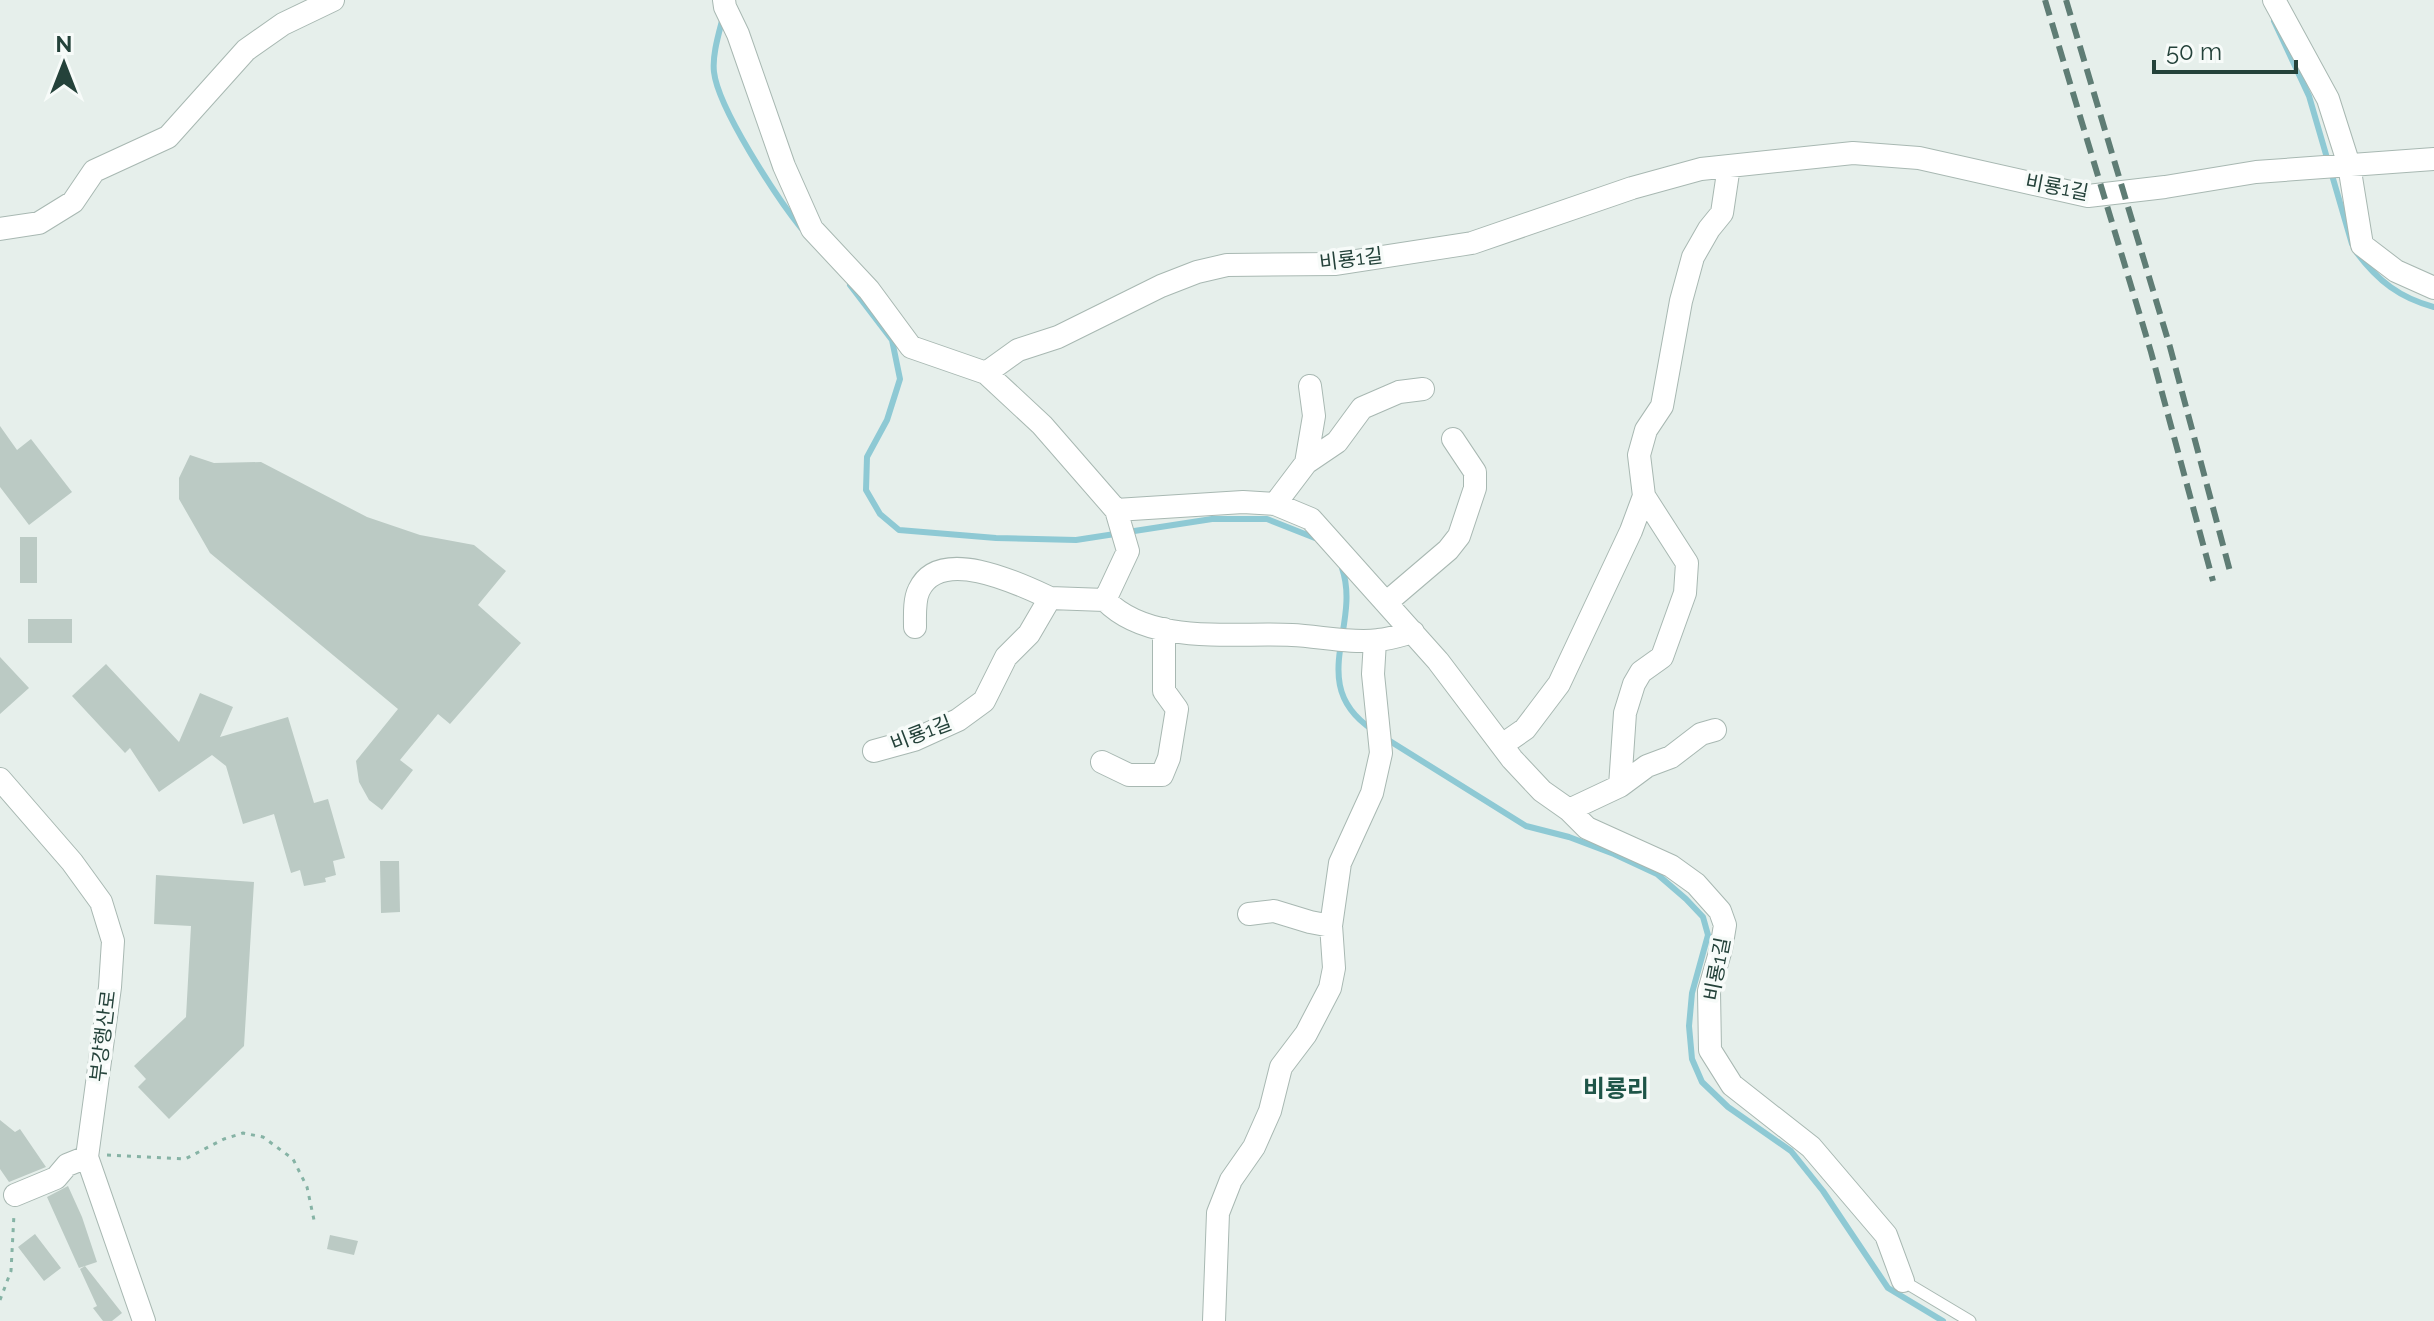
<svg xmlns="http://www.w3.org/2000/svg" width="2434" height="1321" font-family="Raleway,'Noto Sans KR',sans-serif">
	<rect width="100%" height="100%" fill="#e6efeb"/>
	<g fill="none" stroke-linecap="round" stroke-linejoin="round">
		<path stroke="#8ec9d4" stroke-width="6" d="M723,17C719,33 712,55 714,72C718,108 777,198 801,228
			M2274,21L2309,96L2352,244
			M2357,253C2378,281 2400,298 2434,307
			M850,285L892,340L900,379L887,420L867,457L866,490L880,514L899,530L996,538L1076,540L1212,519H1267L1315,538
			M1342,568C1362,626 1305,685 1373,730
			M1385,738L1526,826L1569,837L1614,854L1657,874L1686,899L1703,917L1708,935L1692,993L1689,1026L1692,1059L1702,1082L1728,1107L1791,1151L1823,1191L1888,1288L1943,1321"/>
	</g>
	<path fill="#bbcac4" d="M0,426L17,450L31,439L72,492L29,525L0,487Z
		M190,455L214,463L261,462L367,517L420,535L474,545L506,571L478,605L521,643L450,724L438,714L409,749L400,760L413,770L382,810L369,800L359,782L356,761L398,709L210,553L179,499V478Z
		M20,537H37V583H20Z
		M28,619H72V643H28Z
		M0,657L29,688L0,714Z
		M106,664L179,742L200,693L233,707L220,737L288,717L314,803L328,799L345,858L333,861L336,875L325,878L326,882L304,886L300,870L291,873L274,814L243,824L226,766L212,755L159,792L130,748L125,753L72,696Z
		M380,861H399L400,912L381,913Z
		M156,875L254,882L244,1046L169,1119L138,1087L146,1079L134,1066L186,1017L191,926L154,924Z
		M0,1120L15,1132L20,1129L46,1167L9,1182L0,1169Z
		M68,1186L82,1217L97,1262L79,1268L47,1197Z
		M35,1234L61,1268L44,1281L18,1247Z
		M330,1235L358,1241L354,1255L327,1249Z
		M85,1266L122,1313L112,1321H103L93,1308L97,1306L80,1269Z"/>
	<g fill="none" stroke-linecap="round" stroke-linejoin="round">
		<g stroke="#a8b8b2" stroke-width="13">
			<path id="service" d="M1903,1281L1970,1321"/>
		</g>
		<g stroke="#a8b8b2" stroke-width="24">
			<path id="minor" d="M724,0L725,7L738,34L784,166L812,229L869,290L911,347L986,373L1042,425L1116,510L1243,502L1275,504L1311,519L1438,661L1512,759L1542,791L1569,810L1587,828L1671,866L1696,884L1720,911L1725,925L1721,949L1709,991L1710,1050L1732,1085L1811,1147L1886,1235L1903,1281
				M2274,0L2328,99L2349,165L2362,245L2396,271L2434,288
				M0,229L39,223L73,202L94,171L168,137L246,50L283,24L333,0
				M986,373L1018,350L1058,337L1161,286L1197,272L1227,265L1336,264L1472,243L1632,188L1701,169L1853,153L1919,158L2088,196L2165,187L2256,172L2434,159
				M1306,463L1337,442L1362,408L1399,392L1423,389
				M1275,504L1306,463L1314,416L1310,386
				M1105,600C1150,646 1233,632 1292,635C1318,636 1353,644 1378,640C1390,639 1402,635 1413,632
				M1387,602L1448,550L1459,536L1475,488V472L1453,439
				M915,627C915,616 914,600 919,590C940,545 1020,584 1050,598
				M1502,745L1525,729L1559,684L1631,531L1644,496L1639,455L1646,430L1662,406L1681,301L1693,257L1709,229L1722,213L1729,166
				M874,751L914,740L958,720L984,701L1006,657L1029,634L1050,598L1105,600L1128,551L1116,510
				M1102,762L1129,775H1162L1169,758L1177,709L1164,691V629
				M0,779L72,862L101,902L113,941L110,987L87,1157L144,1321
				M1620,786L1647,766L1671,757L1701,734L1715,730
				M1569,810L1620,786L1625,713L1634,684L1641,672L1662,657L1685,593L1687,563L1644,496
				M1249,914L1274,911L1310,922L1331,926L1340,863L1372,793L1381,753L1373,674L1375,641
				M15,1195L56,1178L67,1165L87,1157
				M1214,1321L1218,1213L1231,1180L1254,1147L1270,1111L1281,1067L1306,1034L1330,988L1334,968L1331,925"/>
		</g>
		<path stroke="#86b3a5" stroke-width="3" stroke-dasharray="4 6" stroke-linecap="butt" d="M107,1155L185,1159L224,1139L243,1133L263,1137L293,1159L307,1187L314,1220
			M0,1300L11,1271L14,1214"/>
		<use href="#service" stroke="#fff" stroke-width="11"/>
		<use href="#minor" stroke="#fff" stroke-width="22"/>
		<path stroke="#5f7d75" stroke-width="6" stroke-dasharray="16 8" stroke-linecap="butt" d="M2045,0L2151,352L2213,581
			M2066,0L2170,347L2231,575"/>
	</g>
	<g text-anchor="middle" stroke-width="7" stroke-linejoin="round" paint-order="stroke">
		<g font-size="20" fill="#24423a" stroke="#f7fbf9">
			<text transform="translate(2057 187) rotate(11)" y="7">비룡1길</text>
			<text transform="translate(1351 259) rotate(-7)" y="7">비룡1길</text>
			<text transform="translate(921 733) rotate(-21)" y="7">비룡1길</text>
			<text transform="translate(1717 969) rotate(-79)" y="7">비룡1길</text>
			<text transform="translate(103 1036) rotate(-83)" y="7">부강행산로</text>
		</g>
		<g font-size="24" font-weight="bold" fill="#1f5548" stroke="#f7fbf9">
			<text x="1616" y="1097">비룡리</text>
		</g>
	</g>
	<g transform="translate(64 64)" stroke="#f7fbf9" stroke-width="6" paint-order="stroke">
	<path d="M0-6L14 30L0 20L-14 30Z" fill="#24423a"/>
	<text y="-12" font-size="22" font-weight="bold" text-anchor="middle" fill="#24423a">N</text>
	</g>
	<path d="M2154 60v12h142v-12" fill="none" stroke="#24423a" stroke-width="4"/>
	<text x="2166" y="60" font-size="24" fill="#24423a" stroke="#f7fbf9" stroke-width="6" paint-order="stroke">50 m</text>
</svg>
